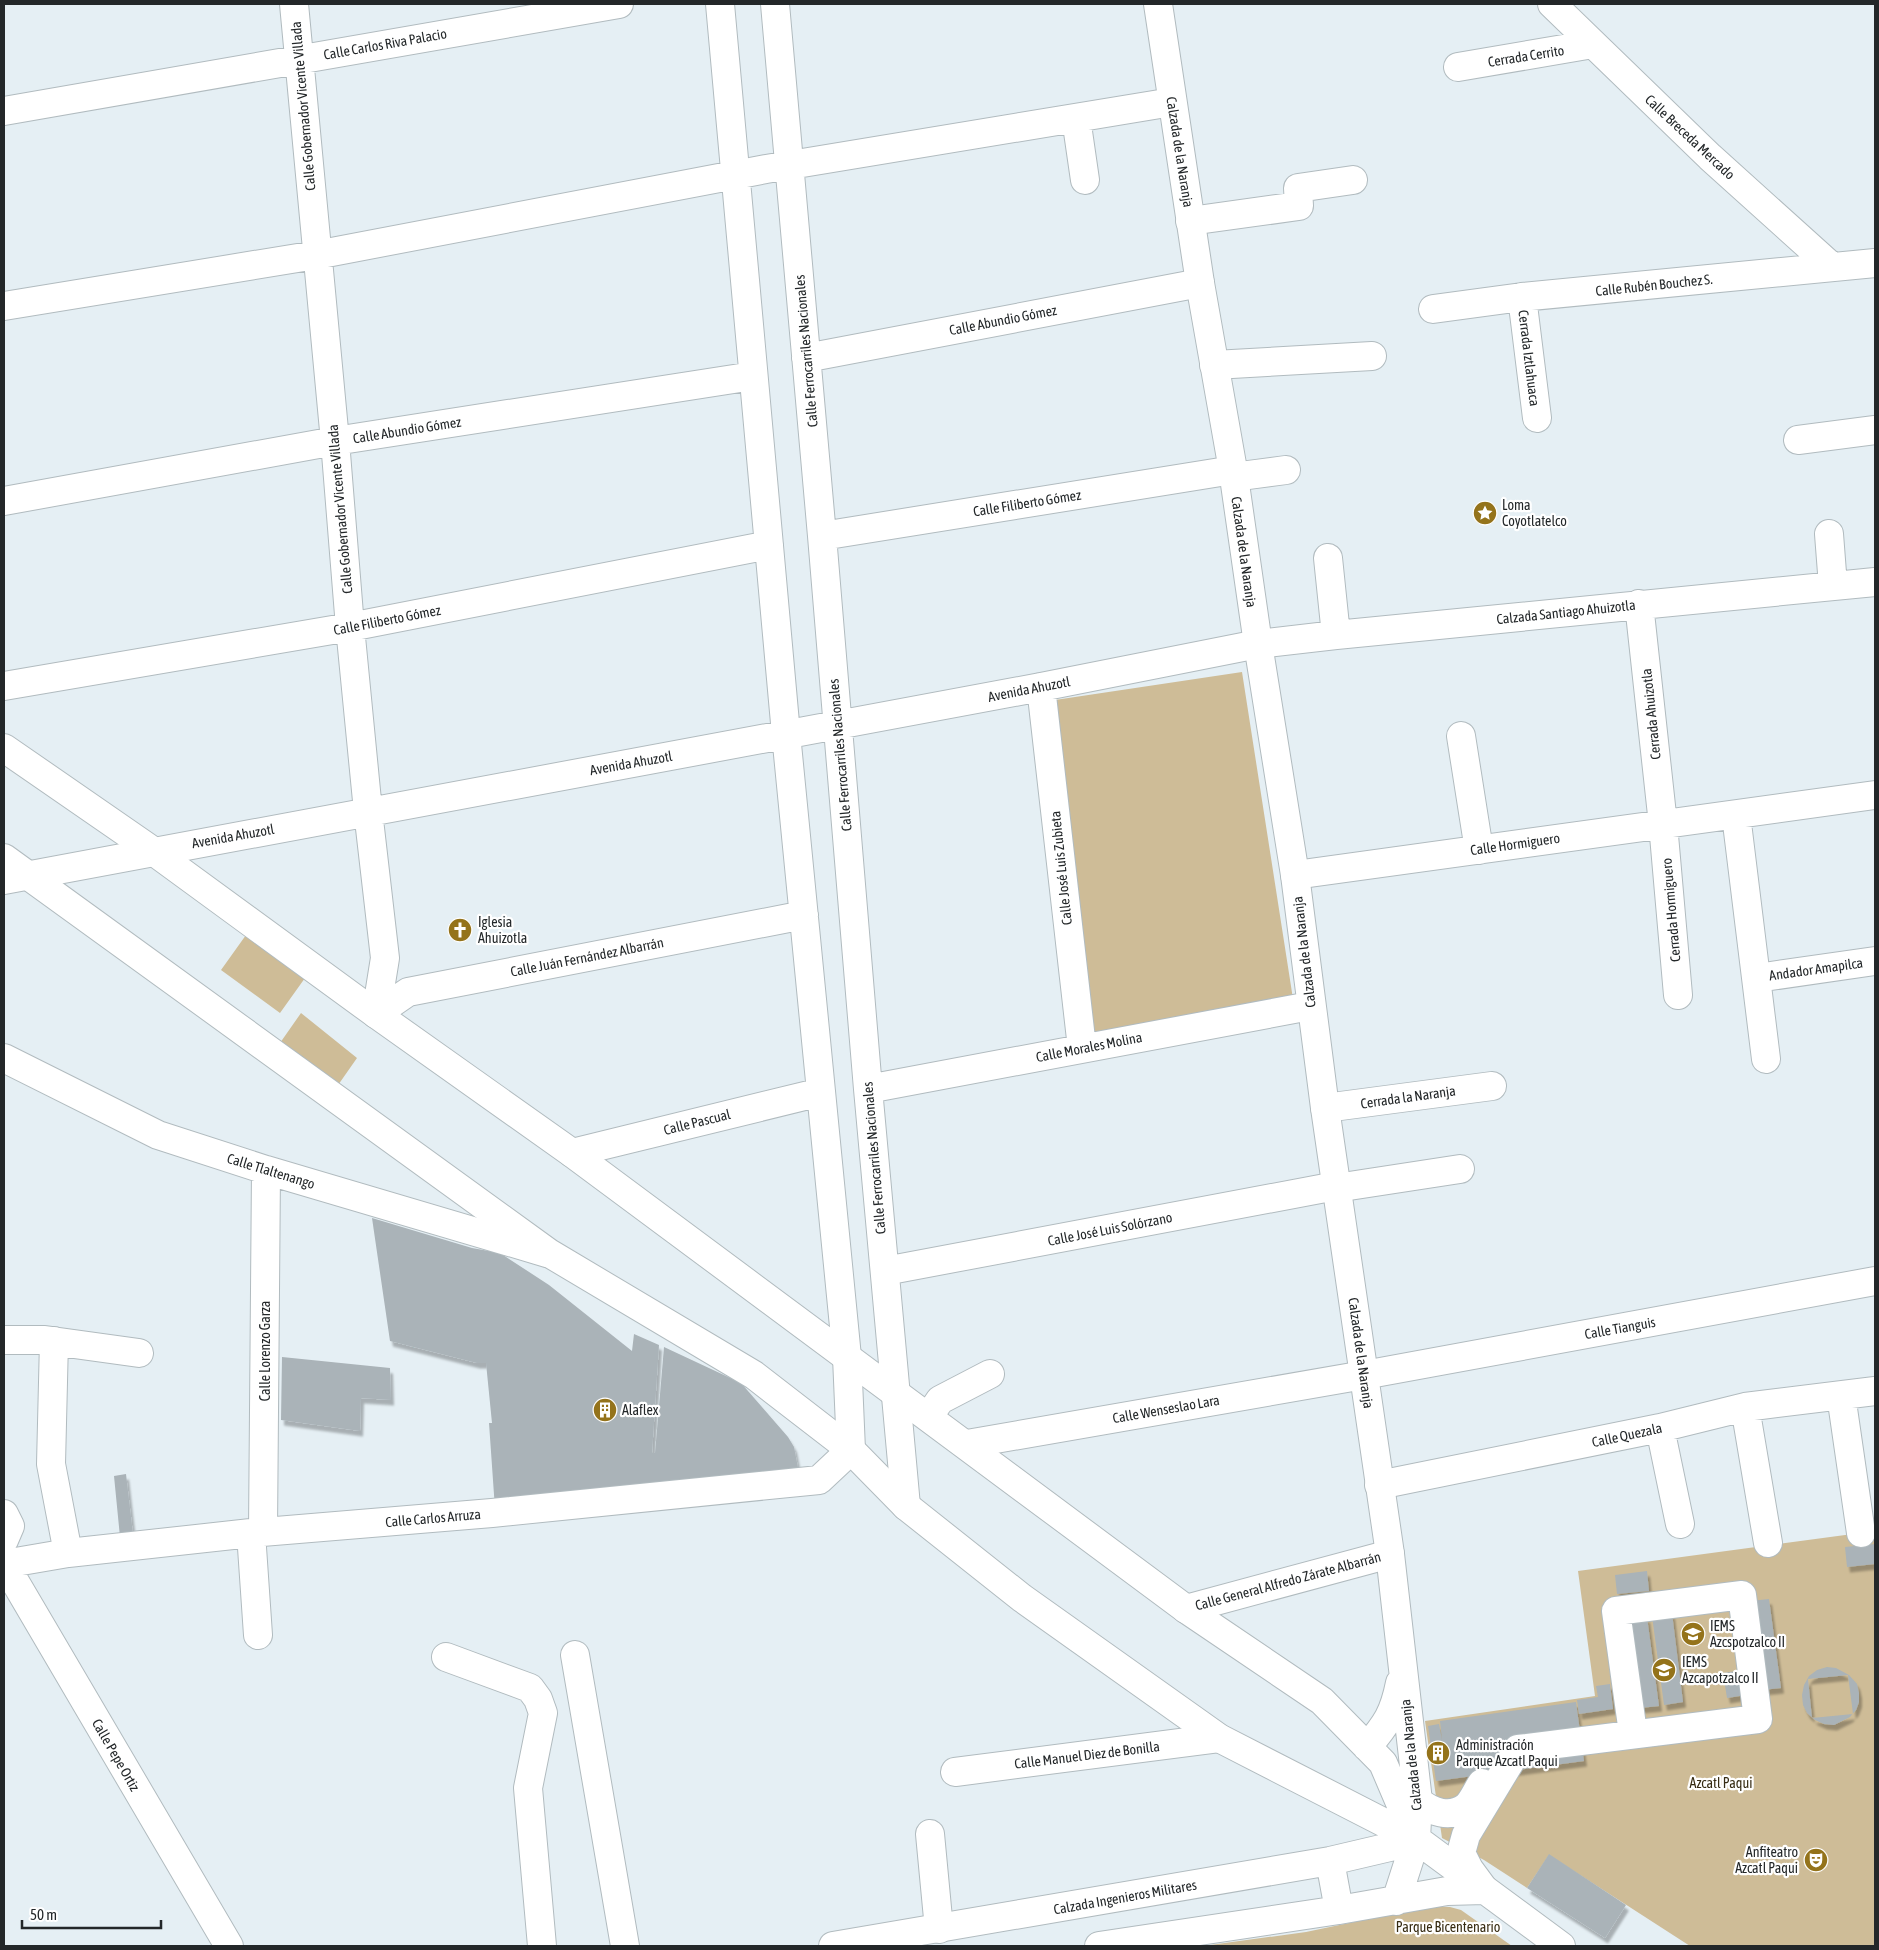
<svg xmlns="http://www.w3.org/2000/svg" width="1879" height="1950" font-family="'Asap Condensed',sans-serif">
	<defs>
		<filter id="shadow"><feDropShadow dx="3" dy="5.5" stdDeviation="1" flood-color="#0004"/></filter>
	</defs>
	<rect width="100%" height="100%" fill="#e5eff4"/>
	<path fill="#cebc97" d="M1242,672L1293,999L1090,1038L1055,700Z
		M246,935L305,978L280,1013L221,970Z
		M301,1013L357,1058L336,1088L280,1043Z
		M1875,1531V1946H1690L1549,1855L1527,1888L1484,1860L1442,1838L1425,1721L1595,1696L1578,1571Z
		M1430,1906L1450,1907L1461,1910L1512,1946H1203L1306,1932Z"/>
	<path fill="#aab3b8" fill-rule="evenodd" filter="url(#shadow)" d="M372,1218L472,1248L500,1253L549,1285L632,1351L634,1334L659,1345L652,1453H655L664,1347L741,1383L788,1437L794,1447L800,1478L495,1509L489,1423H492L486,1363H477L390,1341Z
		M282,1357L390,1368L391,1400L361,1398L360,1431L281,1420Z
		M126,1474L133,1534L120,1537L114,1476Z
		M1875,1544V1564L1847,1567L1845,1547Z
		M1647,1571L1649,1591L1617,1594L1615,1575Z
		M1769,1599L1781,1688L1762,1690L1750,1601Z
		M1672,1613L1683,1702L1664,1705L1652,1616Z
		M1647,1617L1659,1706L1640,1708L1628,1619Z
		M1827,1667L1836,1668L1849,1675L1857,1684L1859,1693V1702L1856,1710L1850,1717L1834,1725L1824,1724L1815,1720L1807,1713L1803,1705L1802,1695L1804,1685L1809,1676L1817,1670ZM1848,1675L1853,1714L1812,1718L1808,1679Z
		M1743,1670L1746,1695L1727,1698L1723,1673Z
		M1610,1684L1613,1709L1579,1714L1577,1700L1598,1697L1596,1686Z
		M1576,1702L1584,1761L1436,1781L1428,1726L1439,1724L1442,1740L1440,1721Z
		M1549,1854L1626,1905L1605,1938L1527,1888Z"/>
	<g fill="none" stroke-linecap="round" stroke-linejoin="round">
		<g stroke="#b1bbbf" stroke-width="30">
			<path id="minor" d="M294,4L335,441L350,627L368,811L385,958L376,1014
				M775,4L822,536L868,1089L906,1506
				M1552,4L1710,157L1832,267
				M1458,67L1593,44
				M4,111L619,4
				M1076,118L1085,180
				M1190,221L1299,206L1298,188L1353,180
				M1522,297L1537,418
				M4,306L316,255L766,169L1172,102
				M1433,309L1522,297L1875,263
				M806,358L1200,283
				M1214,365L1372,356
				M1798,440L1875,430
				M1233,477L1286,470
				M4,501L335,441L753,376
				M1829,534L1833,586
				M822,536L1233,470
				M1328,558L1336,635
				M1639,604L1663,824L1678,995
				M4,686L350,627L769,545
				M1041,687L1082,1048
				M1461,736L1479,850
				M1736,815L1766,1059
				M1295,875L1875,795
				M4,880L1041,687L1258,644L1336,635L1875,582
				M1757,978L1875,961
				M376,1014L408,992L804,915
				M4,1058L158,1135L266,1170L547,1253
				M868,1089L1310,1006
				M1325,1108L1492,1086
				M572,1153L821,1092
				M1336,1188L1460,1169
				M885,1271L1336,1186
				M4,1340H45L139,1353
				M54,1341L51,1464L68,1553
				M1841,1395L1861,1533
				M1745,1407L1768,1543
				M929,1416L940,1400L990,1374
				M1660,1428L1680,1524
				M967,1444L1364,1375L1875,1281
				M1379,1485L1660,1428L1745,1407L1875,1391
				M4,1514L10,1526L4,1540
				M263,1532L266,1170
				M251,1533L258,1635
				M4,1563L229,1946
				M4,1564L68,1553L251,1533L492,1513L819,1480L851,1450L847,1357L786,734L720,4
				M1186,1609L1390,1554
				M575,1655L625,1946
				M446,1657L530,1688L538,1699L543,1713L528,1788L542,1946
				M955,1772L1219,1738
				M1418,1801C1431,1812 1450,1819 1466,1807C1472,1802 1477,1790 1482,1783
				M930,1834L939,1929
				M1483,1888L1469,1869L1461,1853L1466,1835L1518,1749L1758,1719L1742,1595L1616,1611L1633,1733"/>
		</g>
		<g stroke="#b1bbbf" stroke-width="30">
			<path id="major" d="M1158,4L1200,283L1233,470L1258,644L1295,875L1325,1108L1390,1554L1418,1801L1416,1839L1396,1901
				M4,748L153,851L376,1014L572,1153L1186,1609L1322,1701L1383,1763L1412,1831
				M4,858L549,1253L754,1375L851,1450L906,1506L1022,1598L1219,1738L1416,1839L1561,1946
				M1367,1747C1387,1724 1394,1713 1400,1683
				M1330,1861L1339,1910
				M833,1946L1330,1861L1394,1846L1416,1839
				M1099,1946L1339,1910L1447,1891L1485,1890"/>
		</g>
		<use href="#minor" stroke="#fff" stroke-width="28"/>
		<use href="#major" stroke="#fff" stroke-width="28"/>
	</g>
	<defs>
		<g id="sight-disc" transform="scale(1.25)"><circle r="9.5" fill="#94731b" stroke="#fff"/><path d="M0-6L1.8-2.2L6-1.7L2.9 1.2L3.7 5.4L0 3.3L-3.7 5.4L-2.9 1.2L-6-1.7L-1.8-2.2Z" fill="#fff"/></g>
		<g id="church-disc" transform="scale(1.25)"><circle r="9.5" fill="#94731b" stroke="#fff"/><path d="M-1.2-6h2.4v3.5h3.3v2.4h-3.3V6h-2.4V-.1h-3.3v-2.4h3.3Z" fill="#fff"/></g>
		<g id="building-disc" transform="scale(1.25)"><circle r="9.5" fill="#94731b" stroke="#fff"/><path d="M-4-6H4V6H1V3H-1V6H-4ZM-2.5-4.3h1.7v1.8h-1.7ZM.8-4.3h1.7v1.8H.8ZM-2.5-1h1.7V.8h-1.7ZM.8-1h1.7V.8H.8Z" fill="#fff"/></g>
		<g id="school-disc" transform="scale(1.25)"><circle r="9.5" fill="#94731b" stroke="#fff"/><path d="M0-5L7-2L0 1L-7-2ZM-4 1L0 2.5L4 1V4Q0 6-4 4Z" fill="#fff"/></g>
		<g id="theatre-disc" transform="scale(1.25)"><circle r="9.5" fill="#94731b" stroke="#fff"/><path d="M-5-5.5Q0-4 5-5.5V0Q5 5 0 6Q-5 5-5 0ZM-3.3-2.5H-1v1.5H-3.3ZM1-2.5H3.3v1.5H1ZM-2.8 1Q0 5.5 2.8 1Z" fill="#fff"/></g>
	</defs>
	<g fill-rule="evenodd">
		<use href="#sight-disc" x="1485" y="513"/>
		<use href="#church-disc" x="460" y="930"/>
		<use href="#building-disc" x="605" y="1410"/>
		<use href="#school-disc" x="1693" y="1634"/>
		<use href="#school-disc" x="1664" y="1670"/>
		<use href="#building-disc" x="1438" y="1753"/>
		<use href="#theatre-disc" x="1816" y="1860"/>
	</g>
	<g text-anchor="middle" stroke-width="4.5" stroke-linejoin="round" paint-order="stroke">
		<g font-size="14" fill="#232729" stroke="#fff">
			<text transform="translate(385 44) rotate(-10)" y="5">Calle Carlos Riva Palacio</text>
			<text transform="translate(1526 56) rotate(-9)" y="5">Cerrada Cerrito</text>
			<text transform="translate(303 106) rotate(-95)" y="5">Calle Gobernador Vicente Villada</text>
			<text transform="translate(1690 137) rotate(43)" y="5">Calle Breceda Mercado</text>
			<text transform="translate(1180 152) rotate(81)" y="5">Calzada de la Naranja</text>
			<text transform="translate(1654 285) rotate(-6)" y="5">Calle Rubén Bouchez S.</text>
			<text transform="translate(1003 320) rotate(-11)" y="5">Calle Abundio Gómez</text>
			<text transform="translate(806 351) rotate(-95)" y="5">Calle Ferrocarriles Nacionales</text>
			<text transform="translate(1529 358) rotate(83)" y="5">Cerrada Iztlahuaca</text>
			<text transform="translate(407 430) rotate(-9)" y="5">Calle Abundio Gómez</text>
			<text transform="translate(1027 503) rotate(-9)" y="5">Calle Filiberto Gómez</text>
			<text transform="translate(340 509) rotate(-95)" y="5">Calle Gobernador Vicente Villada</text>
			<text transform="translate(1244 552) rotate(82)" y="5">Calzada de la Naranja</text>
			<text transform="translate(1566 612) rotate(-6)" y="5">Calzada Santiago Ahuizotla</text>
			<text transform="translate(387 620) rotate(-11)" y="5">Calle Filiberto Gómez</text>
			<text transform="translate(1029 689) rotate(-11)" y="5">Avenida Ahuzotl</text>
			<text transform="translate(1651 714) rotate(-96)" y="5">Cerrada Ahuizotla</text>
			<text transform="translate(840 755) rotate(-95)" y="5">Calle Ferrocarriles Nacionales</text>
			<text transform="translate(631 763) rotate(-10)" y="5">Avenida Ahuzotl</text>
			<text transform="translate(233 836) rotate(-10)" y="5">Avenida Ahuzotl</text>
			<text transform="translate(1515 844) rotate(-8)" y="5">Calle Hormiguero</text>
			<text transform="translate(1061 868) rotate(-96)" y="5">Calle José Luis Zubieta</text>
			<text transform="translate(1671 910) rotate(-95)" y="5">Cerrada Hormiguero</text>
			<text transform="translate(1304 952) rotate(-97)" y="5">Calzada de la Naranja</text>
			<text transform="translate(587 957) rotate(-11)" y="5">Calle Juán Fernández Albarrán</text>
			<text transform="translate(1816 969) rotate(-8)" y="5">Andador Amapilca</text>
			<text transform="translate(1089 1047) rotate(-11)" y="5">Calle Morales Molina</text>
			<text transform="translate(1408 1097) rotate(-8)" y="5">Cerrada la Naranja</text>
			<text transform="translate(697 1122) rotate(-14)" y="5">Calle Pascual</text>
			<text transform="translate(874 1158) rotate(-95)" y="5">Calle Ferrocarriles Nacionales</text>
			<text transform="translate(271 1171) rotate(17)" y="5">Calle Tlaltenango</text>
			<text transform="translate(1110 1229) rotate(-11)" y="5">Calle José Luis Solórzano</text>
			<text transform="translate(1620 1328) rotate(-10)" y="5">Calle Tianguis</text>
			<text transform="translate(265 1351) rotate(-90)" y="5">Calle Lorenzo Garza</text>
			<text transform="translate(1361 1353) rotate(82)" y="5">Calzada de la Naranja</text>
			<text transform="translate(1166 1409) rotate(-10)" y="5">Calle Wenseslao Lara</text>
			<text transform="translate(1627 1435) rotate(-12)" y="5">Calle Quezala</text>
			<text transform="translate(433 1518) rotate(-5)" y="5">Calle Carlos Arruza</text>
			<text transform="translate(1288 1581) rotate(-15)" y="5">Calle General Alfredo Zárate Albarrán</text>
			<text transform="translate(116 1755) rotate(60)" y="5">Calle Pepe Ortiz</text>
			<text transform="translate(1087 1755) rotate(-7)" y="5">Calle Manuel Diez de Bonilla</text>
			<text transform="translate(1411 1755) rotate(-96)" y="5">Calzada de la Naranja</text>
			<text transform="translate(1125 1897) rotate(-10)" y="5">Calzada Ingenieros Militares</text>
		</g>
		<g font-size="14" fill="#232729" stroke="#fff" text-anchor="start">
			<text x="1502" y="510">Loma<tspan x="1502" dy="16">Coyotlatelco</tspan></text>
			<text x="478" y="927">Iglesia<tspan x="478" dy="16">Ahuizotla</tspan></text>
			<text x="622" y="1415">Alaflex</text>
			<text x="1710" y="1631">IEMS<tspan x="1710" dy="16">Azcspotzalco II</tspan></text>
			<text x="1682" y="1667">IEMS<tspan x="1682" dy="16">Azcapotzalco II</tspan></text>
			<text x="1456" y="1750">Administración<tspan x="1456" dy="16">Parque Azcatl Paqui</tspan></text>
			<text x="1798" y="1857" text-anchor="end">Anfiteatro<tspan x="1798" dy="16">Azcatl Paqui</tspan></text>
		</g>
		<g font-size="14" fill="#362b12" stroke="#fff">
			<text x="1721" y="1788">Azcatl Paqui</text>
			<text x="1448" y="1932">Parque Bicentenario</text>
		</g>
	</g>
	<rect width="1879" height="1950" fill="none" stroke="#232729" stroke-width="10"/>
	<path d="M22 1920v8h139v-8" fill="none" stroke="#232729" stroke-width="2.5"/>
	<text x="30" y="1920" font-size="15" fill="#232729" stroke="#ffffff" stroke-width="4" paint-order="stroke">50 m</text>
</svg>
